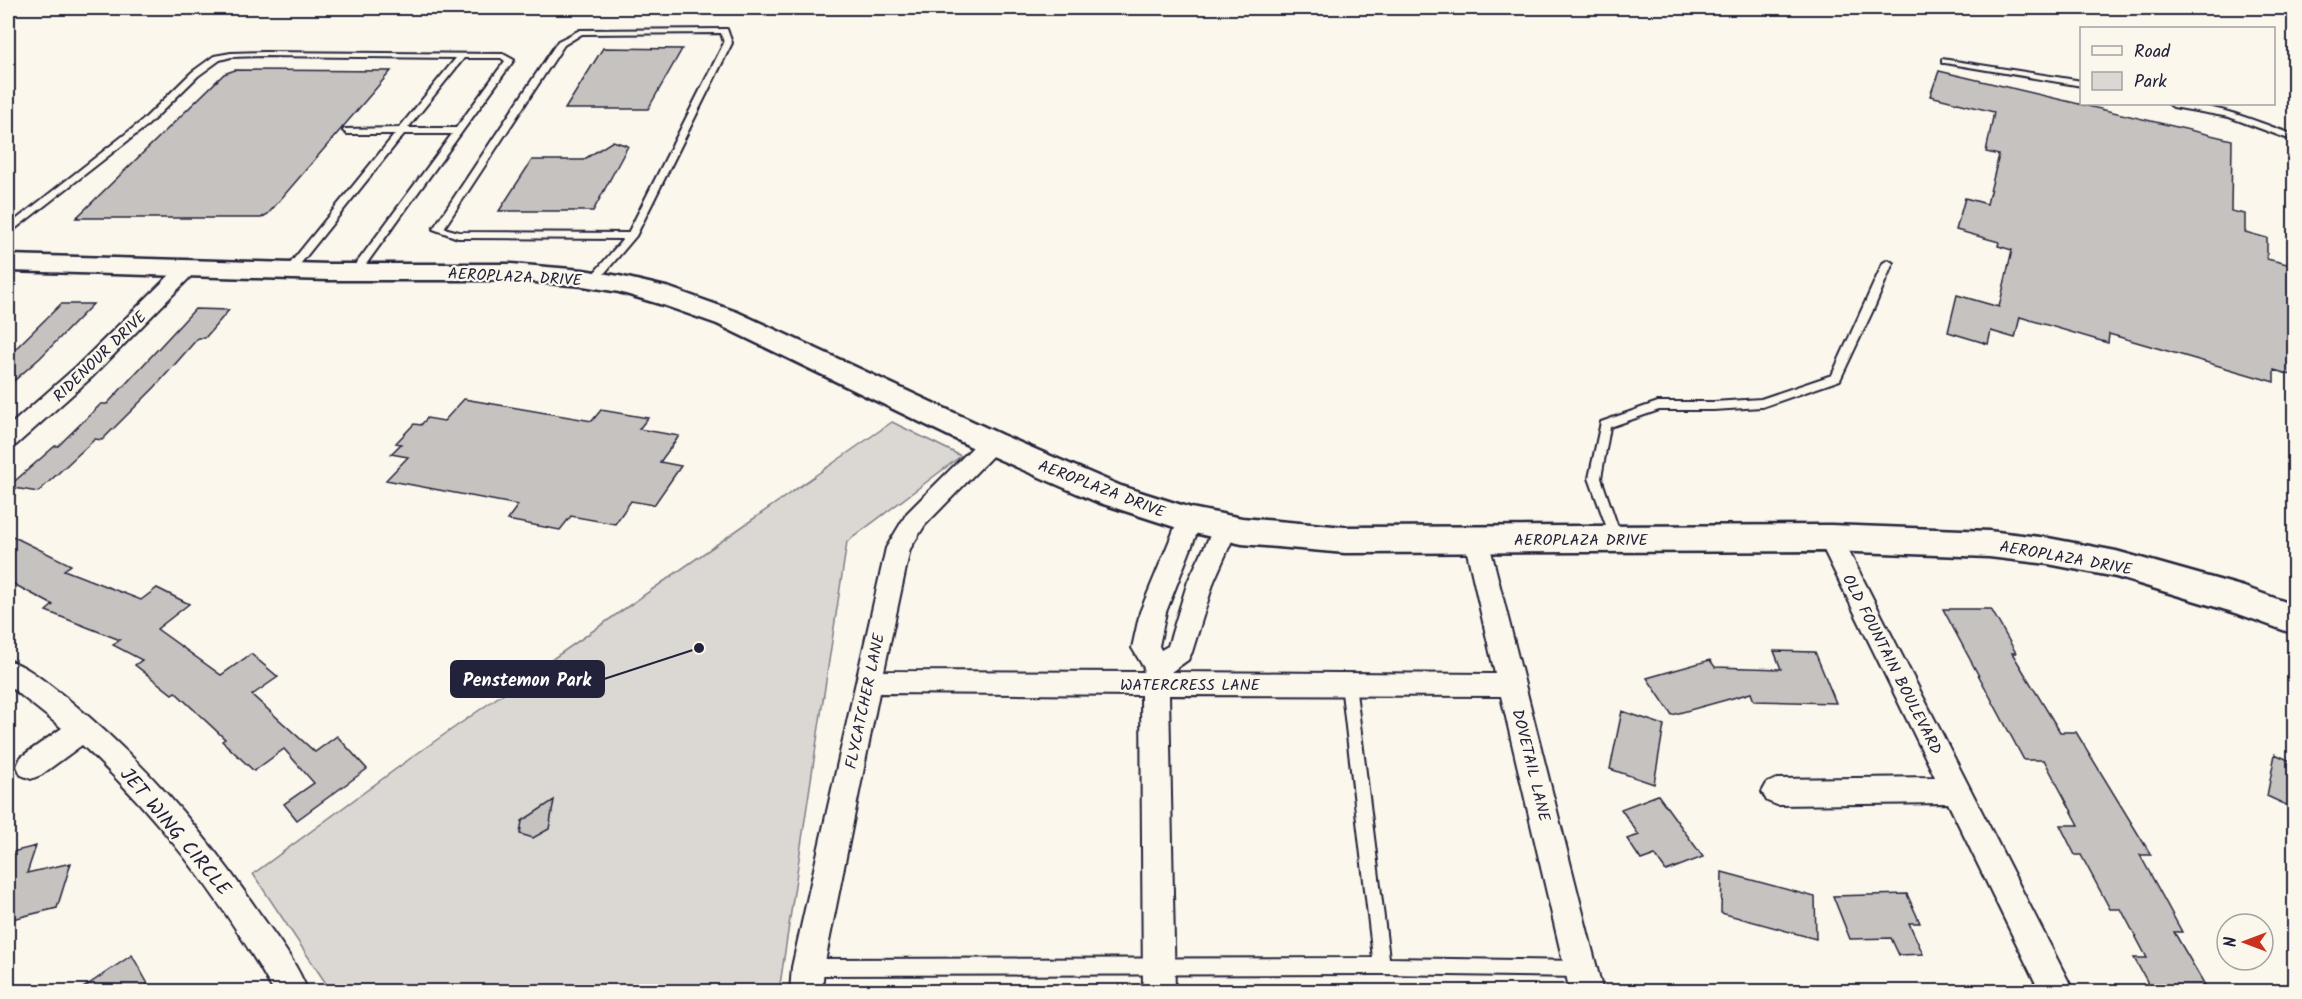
<svg xmlns="http://www.w3.org/2000/svg" width="2302" height="999" font-family="Kalam,sans-serif">
	<rect width="100%" height="100%" fill="#fbf7ec"/>
	<filter id="ink" filterUnits="userSpaceOnUse"><feTurbulence type="fractalNoise" baseFrequency=".0167" numOctaves="2"/><feDisplacementMap in="SourceGraphic" scale="12" xChannelSelector="R" yChannelSelector="G"/><feConvolveMatrix kernelMatrix="1 2 1 2 8 2 1 2 1" color-interpolation-filters="sRGB"/></filter>
	<g filter="url(#ink)">
		<path fill="#dbd8d3" stroke="#7e7d87" stroke-width="1.5" d="M892,422L961,456L847,542L779,991H331L253,874L415,755Z"/>
		<path fill="#c6c2c0" stroke="#22223b" stroke-width="1.5" d="M603,48L682,49L648,109H565Z
			M235,70L391,71L268,214L261,218H76L224,74Z
			M1939,71L2232,140L2231,211L2245,214V232L2267,238V259L2295,266V376L2274,370V382L2109,334L2108,343L2020,317L2015,338L1991,331L1988,344L1948,332L1957,295L1999,307L2012,250L1998,246L1999,242L1956,230L1965,198L1987,204L1999,155L1986,152L1994,112L1930,96Z
			M613,141L628,146L593,211H499L532,160H583Z
			M61,304H93L40,358L8,386V356Z
			M195,309L229,310L205,338H198L155,387L102,440L95,439L38,492L8,487L55,446H58L101,404H107Z
			M464,399L592,421L601,410L648,418L639,429L679,436L660,462L681,466L654,505L631,501L615,524L571,516L560,530L507,520L518,505L386,480L408,457L391,454L401,444L396,443L414,424L421,425L427,418L444,421Z
			M8,534L71,565L64,570L141,600L157,588L189,604L157,629L221,675L251,654L278,677L252,695L315,752L337,736L367,769L297,820L284,804L314,783L284,749L254,771L222,741L225,739L175,692L172,694L135,665L142,660L113,645L120,640L46,611L53,605L8,581Z
			M1943,609H1991L2016,653H2012L2060,732H2076L2151,855H2140L2182,932H2174L2209,992H2153L2134,958H2147L2121,909H2110L2081,855H2075L2060,825H2079L2044,760H2024Z
			M1774,651L1815,652L1836,703L1754,701L1751,693L1672,715L1647,678L1710,660L1715,667L1781,669Z
			M1622,711L1664,725L1654,784L1610,769Z
			M2275,754L2295,763V809L2267,796Z
			M1658,795L1703,857L1666,871L1655,855L1641,860L1627,839L1639,835L1621,809Z
			M554,800L549,829L533,838L520,834L522,821Z
			M36,846L27,873L71,863L57,908L8,920V853Z
			M1722,872L1815,897L1816,939L1721,913Z
			M1907,894L1920,923H1909L1923,954L1899,955L1891,938L1850,939L1833,896Z
			M132,955L148,984L137,992H77Z"/>
		<g fill="none" stroke-linecap="round" stroke-linejoin="round">
			<g stroke="#22223b" stroke-width="4">
				<path id="lane" d="M727,29L732,43L636,236L597,282H589L588,280L623,239L458,238L433,229L558,41L580,30ZM721,33L724,43L628,233L459,232L444,228L564,45L582,34Z
					M264,52L503,54L514,60L359,274L355,275L350,272L452,134H404L293,273H285L284,271L395,134H347L343,131L344,129L399,128L456,58L264,56L231,57L220,60L198,76L148,125L11,232L8,233V226L142,121L192,72L214,56L231,53ZM464,58H501L505,61L456,128H408Z
					M1942,59L2082,81V86L1945,63H1942Z
					M2169,104C2207,100 2258,122 2294,135V141L2229,117L2173,107Z
					M1888,260L1893,263L1875,306L1840,380L1762,407L1713,410H1659L1610,427L1601,478L1622,539L1620,542H1612L1589,478L1601,422L1658,402H1713L1761,399L1832,375L1883,263Z
					M1348,678L1353,680L1355,684L1389,958L1580,961L1586,963L1588,969L1586,975L1580,977L1382,974L809,975L803,973L801,967L803,961L809,959L1373,958L1341,684L1343,680Z"/>
			</g>
			<g stroke="#22223b" stroke-width="4">
				<path id="street" d="M187,263L194,265L197,269L194,273L92,377L16,445L8,447V427L76,367L180,265Z
					M991,435L999,437L1002,443L999,449L925,525L910,549L884,671L1143,672L1144,668L1132,648L1140,612L1178,520L1181,514L1190,511L1199,514L1202,520L1166,612L1159,646L1161,650L1168,646L1188,581L1217,521L1226,518L1235,521L1238,527L1214,581L1192,652L1188,660L1171,672L1495,674L1464,539L1467,532L1476,530L1485,532L1488,539L1603,992H1570L1501,696L1169,695L1175,992H1143L1141,695L879,693L824,967L822,992H790L792,967L886,548L907,513L983,437Z
					M1830,529L1839,531L1842,538L2074,992H2040L1948,803L1777,805L1767,801L1762,792L1767,783L1777,779L1935,777L1818,538L1821,531Z
					M8,660C30,667 50,686 69,700C144,761 206,834 260,914C278,939 297,963 308,992H274C223,901 158,816 82,745L41,775L31,779L21,775L17,766L21,757L62,728L8,685Z"/>
			</g>
			<g stroke="#22223b" stroke-width="5">
				<path id="secondary" d="M8,255L329,264H511L583,270L619,276L670,288L737,312L1002,435L1121,486L1191,508L1242,518L1345,527L1830,525L1989,531L2048,538L2116,551L2244,587L2294,605V634L2236,613L2116,577L2048,564L1989,557L1830,551L1345,553L1242,544L1190,532L1097,502L980,451L717,324L663,305L619,292L583,286L511,280H329L8,271Z"/>
			</g>
			<use href="#lane" fill="#fbf7ec" fill-rule="evenodd"/>
			<use href="#street" fill="#fbf7ec" fill-rule="evenodd"/>
			<use href="#secondary" fill="#fbf7ec" fill-rule="evenodd"/>
		</g>
	</g>
	<g text-anchor="middle" stroke-width="4.5" stroke-linejoin="round" paint-order="stroke">
		<g font-size="16" fill="#22223b" stroke="#fbf7ec">
			<text transform="translate(515 276) rotate(3)" y="6">AEROPLAZA DRIVE</text>
			<text transform="translate(99 356) rotate(-44)" y="6">RIDENOUR DRIVE</text>
			<text transform="translate(1102 488) rotate(21)" y="6">AEROPLAZA DRIVE</text>
			<text x="1581" y="545">AEROPLAZA DRIVE</text>
			<text transform="translate(2066 557) rotate(10)" y="6">AEROPLAZA DRIVE</text>
			<text transform="translate(1893 664) rotate(63)" y="6">OLD FOUNTAIN BOULEVARD</text>
			<text x="1190" y="690">WATERCRESS LANE</text>
			<text transform="translate(864 701) rotate(-78)" y="6">FLYCATCHER LANE</text>
			<text transform="translate(1532 765) rotate(76)" y="6">DOVETAIL LANE</text>
		</g>
		<g font-size="20" fill="#22223b" stroke="#fbf7ec">
			<text transform="translate(176 831) rotate(50)" y="7">JET WING CIRCLE</text>
		</g>
	</g>
	<path fill="none" stroke="#22223b" stroke-width="2" d="M699 648L604 679"/>
	<circle fill="#22223b" stroke="#fbf7ec" stroke-width="2" cx="699" cy="648" r="6"/>
	<rect fill="#22223b" stroke="#22223b" stroke-width="2" x="451" y="661" width="153" height="36" rx="6"/>
	<g font-size="18" text-anchor="middle" font-weight="bold" fill="#fff">
		<text x="527" y="686">Penstemon Park</text>
	</g>
	<rect width="2302" height="999" fill="none" stroke="#fbf7ec" stroke-width="30"/>
	<rect x="15" y="15" width="2272" height="969" fill="none" stroke="#22223b" stroke-width="2" filter="url(#ink)"/>
	<rect x="2080" y="27" width="195" height="78" fill="#fbf7ec" stroke="#a4a2a5" stroke-width="1.5"/>
	<rect x="2092" y="46" width="30" height="9" fill="#fbf7ec" stroke="#a4a2a5" stroke-width="1.5"/>
	<text x="2134" y="57" font-size="18" fill="#22223b">Road</text>
	<rect x="2092" y="72" width="30" height="18" fill="#dbd8d3" stroke="#a4a2a5" stroke-width="1.5"/>
	<text x="2134" y="87" font-size="18" fill="#22223b">Park</text>
	<g transform="translate(2245 942) rotate(270)"><circle r="28" fill="#fbf7ec" stroke="#a4a2a5" stroke-width="1.5"/>
	<path d="M0-4.5L10 22L0 15L-10 22Z" fill="#c8321e"/>
	<text y="-9" font-size="16" font-weight="bold" text-anchor="middle" fill="#22223b">N</text>
	</g>
</svg>
